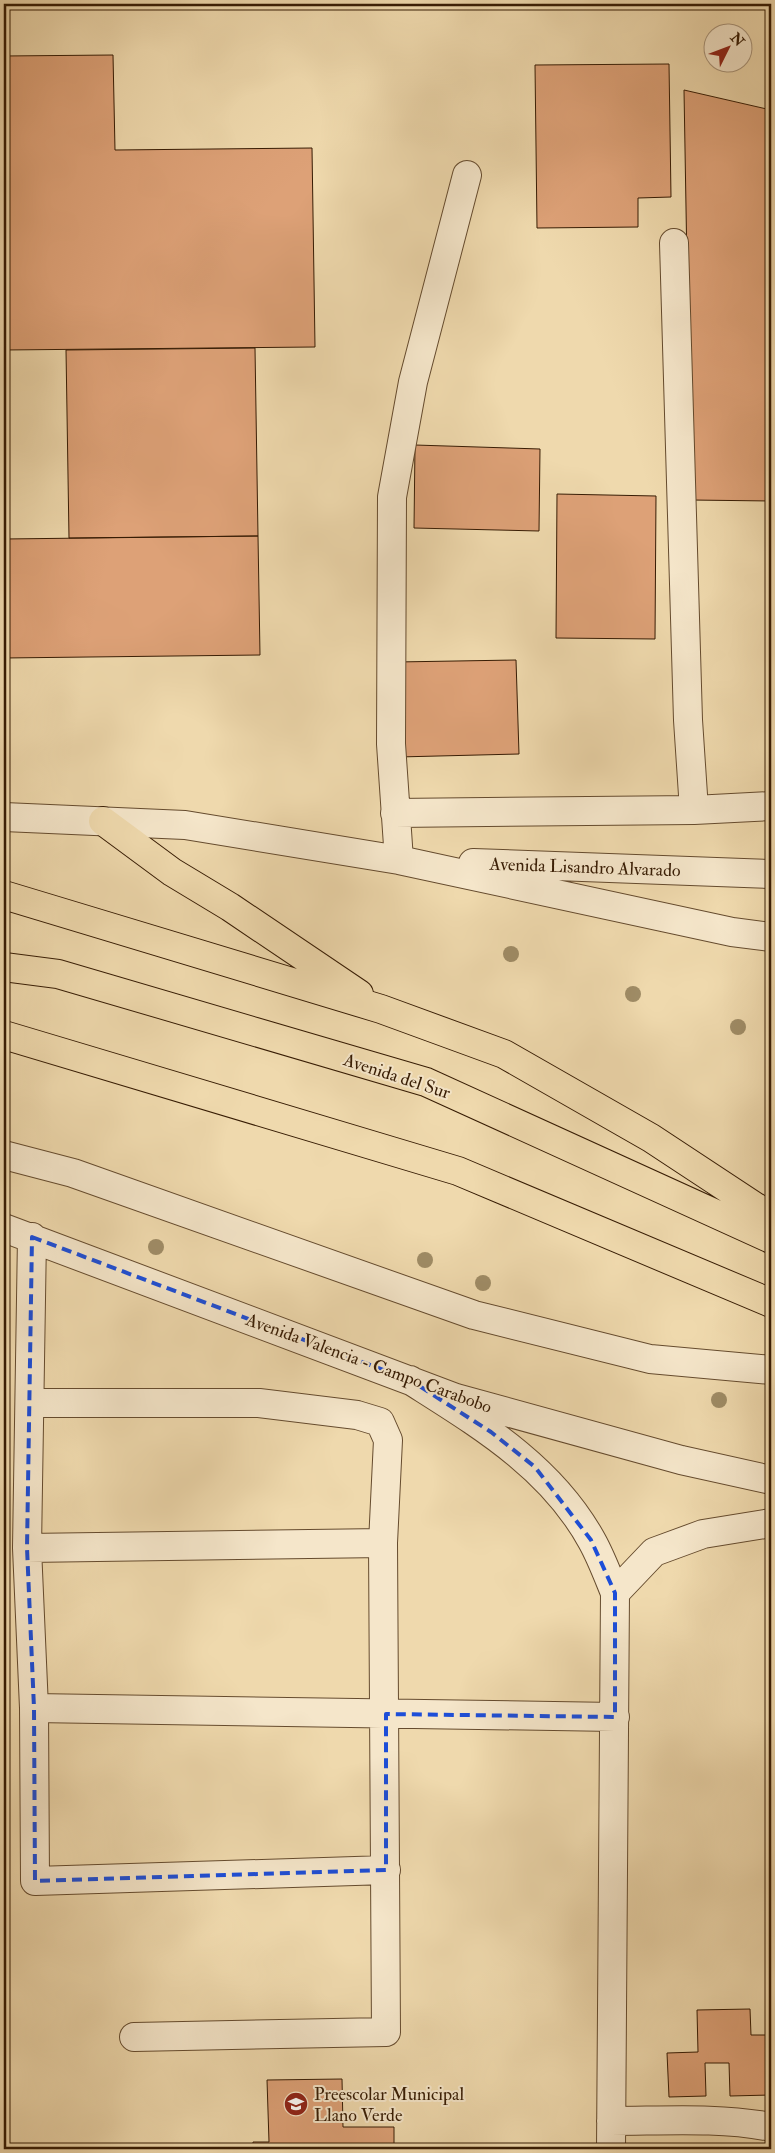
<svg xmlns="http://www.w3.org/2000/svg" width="775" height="2153" font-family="'IM FELL Double Pica',serif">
	<rect width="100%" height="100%" fill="#efd9ad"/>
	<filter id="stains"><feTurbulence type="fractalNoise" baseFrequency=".004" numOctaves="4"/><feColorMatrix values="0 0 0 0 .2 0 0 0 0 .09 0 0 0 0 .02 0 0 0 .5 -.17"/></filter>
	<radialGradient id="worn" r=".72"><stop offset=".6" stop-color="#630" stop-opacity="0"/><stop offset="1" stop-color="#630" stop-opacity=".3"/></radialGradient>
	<path fill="#dda177" stroke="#371c04" d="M113,55L115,150L312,148L315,347L4,350V56Z
		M669,64L671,197L638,198V227L537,228L535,65Z
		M684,90L771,110V501L691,500Z
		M255,348L258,536L69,538L66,350Z
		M415,445L540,449L539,531L414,528Z
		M557,494L656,496L655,639L556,638Z
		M258,536L260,655L4,658V539Z
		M516,660L519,754L398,757L396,662Z
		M768,2008H771V2095L730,2096L729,2063H705L706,2096L669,2097L667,2053L698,2052L697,2010L750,2009L751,2035H768Z
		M342,2079L343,2127H394V2149H253V2142H269L267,2080Z"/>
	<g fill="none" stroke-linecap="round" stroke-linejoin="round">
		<g stroke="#654b2e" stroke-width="30">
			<path id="minor" d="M674,243L688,720L694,810
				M395,813L694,810L771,806
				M4,817L185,825L399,860L732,932L771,937
				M399,860L391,744L392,497L413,382L467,175
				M473,863L771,874
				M4,1155L73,1173L474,1315L650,1359L771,1370
				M4,1228L456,1398L681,1460L771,1480
				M32,1237L27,1548L34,1708L35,1881L386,1870
				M410,1380C479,1424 551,1466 592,1541C601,1557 608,1576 615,1593L611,2149
				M30,1403H259L357,1415L380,1422L388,1440L383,1543L386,2032L134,2037
				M27,1548L383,1543
				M615,1593L654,1552L703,1534L771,1523
				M34,1708L615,1717
				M611,2121C664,2121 719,2117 771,2127"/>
		</g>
		<g stroke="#371c04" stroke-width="30">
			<path id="highway" d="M103,821L172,872L230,907L359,994
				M4,895L381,1009L504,1054L651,1138L771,1217
				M4,967L58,974L426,1082L771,1239
				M4,1035L458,1171L771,1303"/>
		</g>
		<use href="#minor" stroke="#f5e6ca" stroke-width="28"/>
		<use href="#highway" stroke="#efd9ad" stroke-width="28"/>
	</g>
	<g fill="#9f8c66">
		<circle cx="511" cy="954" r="8"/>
		<circle cx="633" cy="994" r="8"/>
		<circle cx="738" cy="1027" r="8"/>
		<circle cx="156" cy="1247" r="8"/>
		<circle cx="425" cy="1260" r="8"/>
		<circle cx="483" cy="1283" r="8"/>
		<circle cx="719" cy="1400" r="8"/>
	</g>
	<path fill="none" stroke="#1d4ed8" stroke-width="4" stroke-dasharray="10 6" stroke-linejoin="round" d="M32,1237L410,1380L491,1432L535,1467L591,1540L615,1593V1717L386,1714V1870L35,1881L34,1708L27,1548Z"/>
	<defs>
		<g id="school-disc" transform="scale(1.25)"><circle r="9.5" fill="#8f2418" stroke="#f5e6ca"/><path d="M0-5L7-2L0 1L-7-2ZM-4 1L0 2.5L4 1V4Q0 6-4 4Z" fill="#fff"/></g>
	</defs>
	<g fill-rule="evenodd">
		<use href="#school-disc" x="296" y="2104"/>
	</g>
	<g text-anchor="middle" stroke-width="4" stroke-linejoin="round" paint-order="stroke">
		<g font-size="18" fill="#371c04" stroke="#f5e6ca">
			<text transform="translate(585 867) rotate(2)" y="6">Avenida Lisandro Alvarado</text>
			<text transform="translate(397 1076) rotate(18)" y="6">Avenida del Sur</text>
			<text transform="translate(369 1363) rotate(20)" y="6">Avenida Valencia - Campo Carabobo</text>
		</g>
		<g font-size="18" fill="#371c04" stroke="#f5e6ca" text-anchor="start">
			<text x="314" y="2100">Preescolar Municipal<tspan x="314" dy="21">Llano Verde</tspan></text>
		</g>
	</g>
	<rect width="775" height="2153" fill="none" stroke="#efd9ad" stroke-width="20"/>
	<rect x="5" y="5" width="765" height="2143" fill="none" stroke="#371c04" stroke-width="2.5"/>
	<rect x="10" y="10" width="755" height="2133" fill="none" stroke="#371c04"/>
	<g transform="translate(728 48) rotate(48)"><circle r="24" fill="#f5e6ca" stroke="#a9957b"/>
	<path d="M0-4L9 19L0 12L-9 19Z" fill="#8f2418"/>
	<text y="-8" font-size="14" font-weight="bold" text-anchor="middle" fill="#371c04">N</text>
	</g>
	<rect width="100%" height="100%" filter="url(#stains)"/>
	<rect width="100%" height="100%" fill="url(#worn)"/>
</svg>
